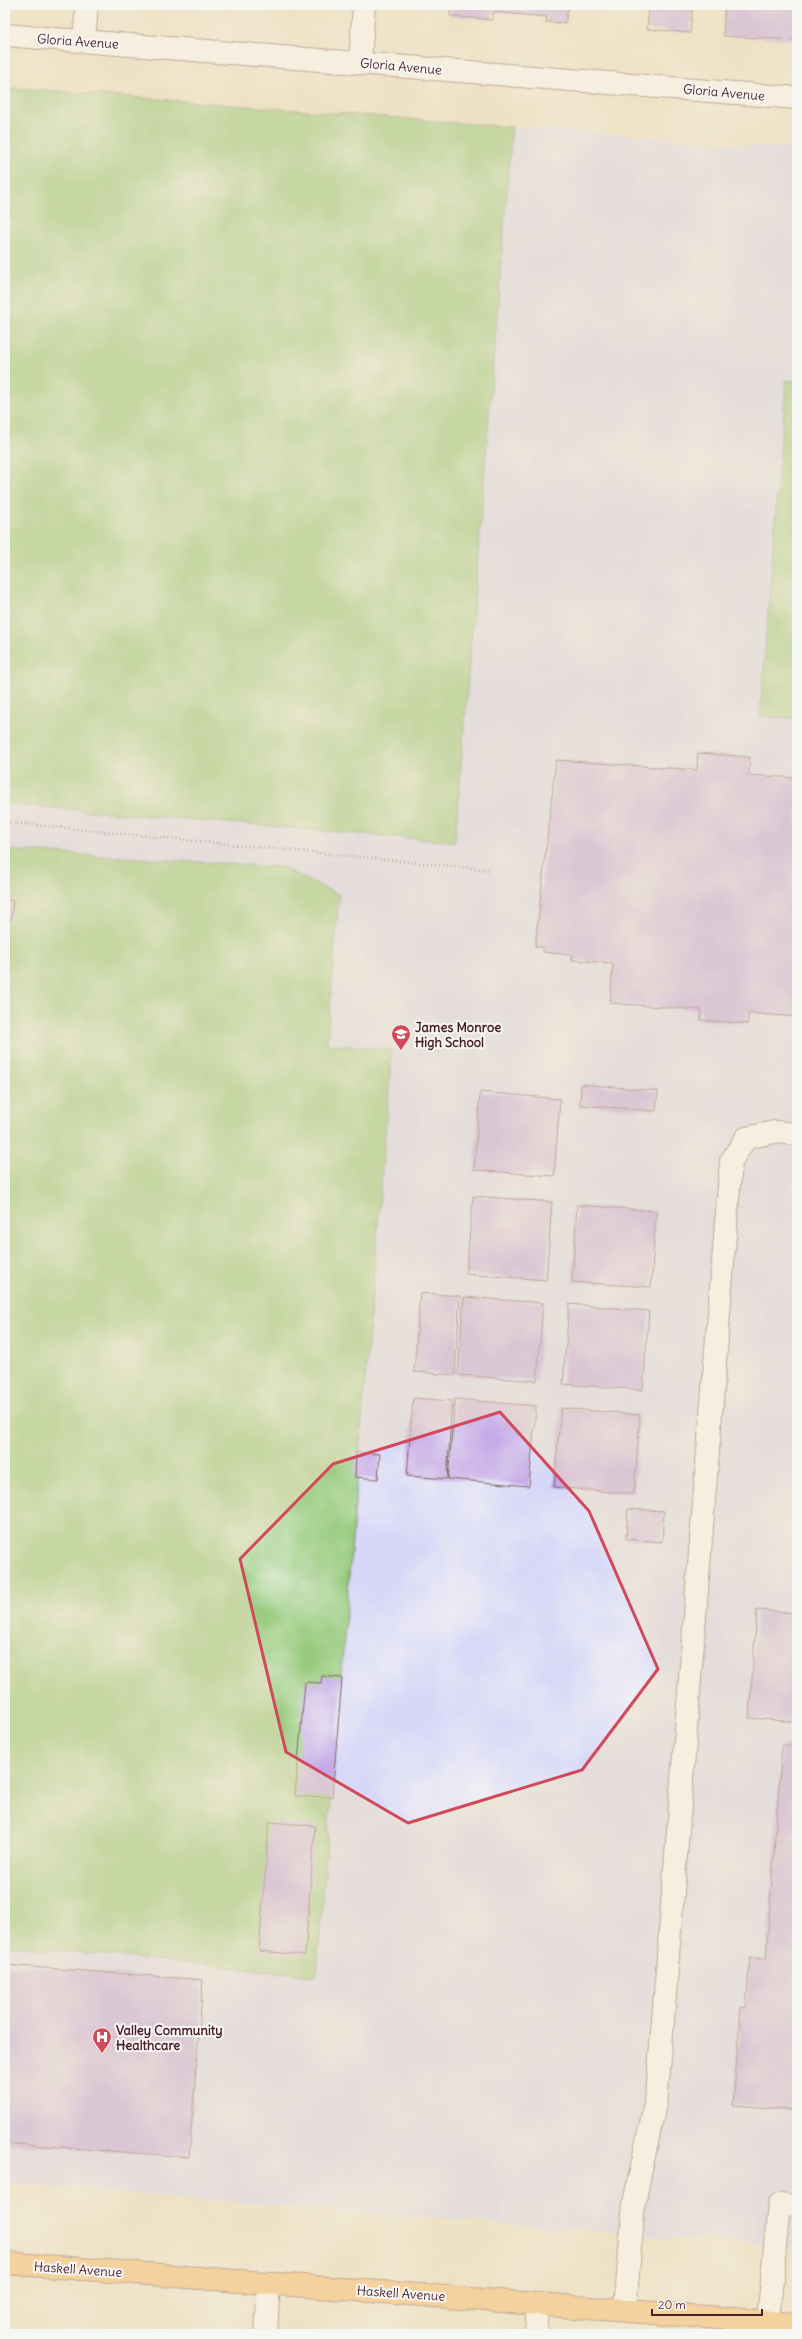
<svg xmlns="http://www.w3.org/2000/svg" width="802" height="2339" font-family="Delius,sans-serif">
	<rect width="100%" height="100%" fill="#f6f6f2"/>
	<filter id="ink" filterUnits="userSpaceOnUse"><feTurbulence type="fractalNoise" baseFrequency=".025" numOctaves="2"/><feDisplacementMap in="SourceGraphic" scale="8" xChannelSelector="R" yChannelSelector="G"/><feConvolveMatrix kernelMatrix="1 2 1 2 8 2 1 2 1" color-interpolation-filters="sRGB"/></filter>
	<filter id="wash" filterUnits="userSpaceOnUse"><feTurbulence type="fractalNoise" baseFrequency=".012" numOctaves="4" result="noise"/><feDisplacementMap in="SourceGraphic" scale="16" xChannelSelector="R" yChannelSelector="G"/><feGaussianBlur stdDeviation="0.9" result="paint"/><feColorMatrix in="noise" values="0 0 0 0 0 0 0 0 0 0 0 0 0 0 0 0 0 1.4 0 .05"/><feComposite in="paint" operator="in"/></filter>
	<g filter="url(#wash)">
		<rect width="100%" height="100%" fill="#eee2c4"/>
		<path fill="#d7d7f8" d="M5,87L797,149V2247L5,2184Z"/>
		<path fill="#96ca7b" stroke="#707453" d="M5,87L512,127L455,842L5,804Z
			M786,380L797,381V719L760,716Z
			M5,850L282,867L339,895L327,1044L392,1050L317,1968L315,1976L5,1945Z"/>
		<g id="blocks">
			<path fill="#c3a6e7" d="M451,5H569L565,23L546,22L547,17L493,12V20L450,16Z
				M649,5H693L690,33L647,29Z
				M725,5H797V40L723,36Z
				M698,753L750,757L749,775L797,778V1017L748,1013V1024L701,1020V1010L610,1003L613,963L572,960L573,955L543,952V947H535L556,760L697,770Z
				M5,899L13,901L11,920L5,919Z
				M581,1084L658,1091L656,1111L580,1105Z
				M480,1092L560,1099L554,1176L474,1170Z
				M473,1196L552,1202L546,1280L466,1274Z
				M577,1205L656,1211L651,1287L572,1282Z
				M420,1293L460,1296L455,1375L414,1372Z
				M464,1297L543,1303L537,1381L458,1375Z
				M569,1304L649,1311L643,1390L563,1384Z
				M413,1398L452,1401L447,1479L407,1476Z
				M455,1399L536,1406L529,1486L448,1479Z
				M561,1408L640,1415L634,1494L554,1487Z
				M356,1452L380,1454L378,1479L355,1477Z
				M628,1509L664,1511L662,1542L626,1539Z
				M757,1610L797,1613V1722L749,1718Z
				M322,1676L342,1678L332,1797L295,1796L305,1682L321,1683Z
				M782,1745L797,1746V2110L733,2105L741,2007L746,2008L750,1958L766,1959Z
				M269,1822L315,1826L305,1955L259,1951Z
				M5,1965L203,1980L189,2157L5,2143V2069L7,2038H5Z"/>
		</g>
	</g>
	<g filter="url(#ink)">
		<use href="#blocks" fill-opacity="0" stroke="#836361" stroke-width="1"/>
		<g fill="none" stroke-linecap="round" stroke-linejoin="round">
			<g stroke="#836361" stroke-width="24">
				<path id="minor" d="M5,35L797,98
					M84,41L87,5
					M360,62L364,5
					M625,2309L634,2203L657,2095L731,1161L746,1138L774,1132L797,1134
					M768,2321L779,2204L797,2206
					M266,2334L269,2283
					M536,2334L538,2304"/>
			</g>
			<g stroke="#836361" stroke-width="24">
				<path id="major" d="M5,2263L797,2324"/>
			</g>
			<path stroke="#836361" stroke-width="2.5" stroke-dasharray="1 3" stroke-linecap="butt" d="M5,822L490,870"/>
			<use href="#minor" stroke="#fff" stroke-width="22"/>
			<use href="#major" stroke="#fbbe6e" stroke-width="22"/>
		</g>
	</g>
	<path d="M0 0H802V2339H0ZM500,1412L589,1511L658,1669L582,1770L408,1823L286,1752L240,1559L333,1464Z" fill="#eee2c4" fill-opacity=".55" fill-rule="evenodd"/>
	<path fill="none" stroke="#d1495b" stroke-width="3" stroke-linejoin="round" d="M500,1412L589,1511L658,1669L582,1770L408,1823L286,1752L240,1559L333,1464Z"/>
	<defs>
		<g id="school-pin" transform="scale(1)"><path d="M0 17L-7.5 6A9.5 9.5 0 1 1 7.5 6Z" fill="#d1495b" stroke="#f6f6f2"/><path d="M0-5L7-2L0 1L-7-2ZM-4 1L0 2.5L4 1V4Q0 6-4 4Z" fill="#fff"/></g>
		<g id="hospital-pin" transform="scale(1)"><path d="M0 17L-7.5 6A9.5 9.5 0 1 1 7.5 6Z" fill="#d1495b" stroke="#f6f6f2"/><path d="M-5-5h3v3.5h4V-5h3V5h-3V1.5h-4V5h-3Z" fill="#fff"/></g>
	</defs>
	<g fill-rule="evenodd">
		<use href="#school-pin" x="401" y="1034"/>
		<use href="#hospital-pin" x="102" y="2037"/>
	</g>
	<g text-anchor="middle" stroke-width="4" stroke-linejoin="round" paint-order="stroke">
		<g font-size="13" fill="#4a1f2b" stroke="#f6f6f2">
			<text transform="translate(78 41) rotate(4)" y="5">Gloria Avenue</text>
			<text transform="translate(401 66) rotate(5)" y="5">Gloria Avenue</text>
			<text transform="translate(724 92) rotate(5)" y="5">Gloria Avenue</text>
			<text transform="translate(78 2269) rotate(4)" y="5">Haskell Avenue</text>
			<text transform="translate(401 2293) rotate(4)" y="5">Haskell Avenue</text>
		</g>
		<g font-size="13" font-weight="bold" fill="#4a1f2b" stroke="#f6f6f2" text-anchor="start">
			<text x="415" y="1032">James Monroe<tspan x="415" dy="15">High School</tspan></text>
			<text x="116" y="2035">Valley Community<tspan x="116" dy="15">Healthcare</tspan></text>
		</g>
	</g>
	<rect width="802" height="2339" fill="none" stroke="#f6f6f2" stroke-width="20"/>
	<path d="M652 2309v6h110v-6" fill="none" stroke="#4a1f2b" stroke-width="2"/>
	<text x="658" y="2309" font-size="12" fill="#4a1f2b" stroke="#f6f6f2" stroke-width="3" paint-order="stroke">20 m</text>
</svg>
